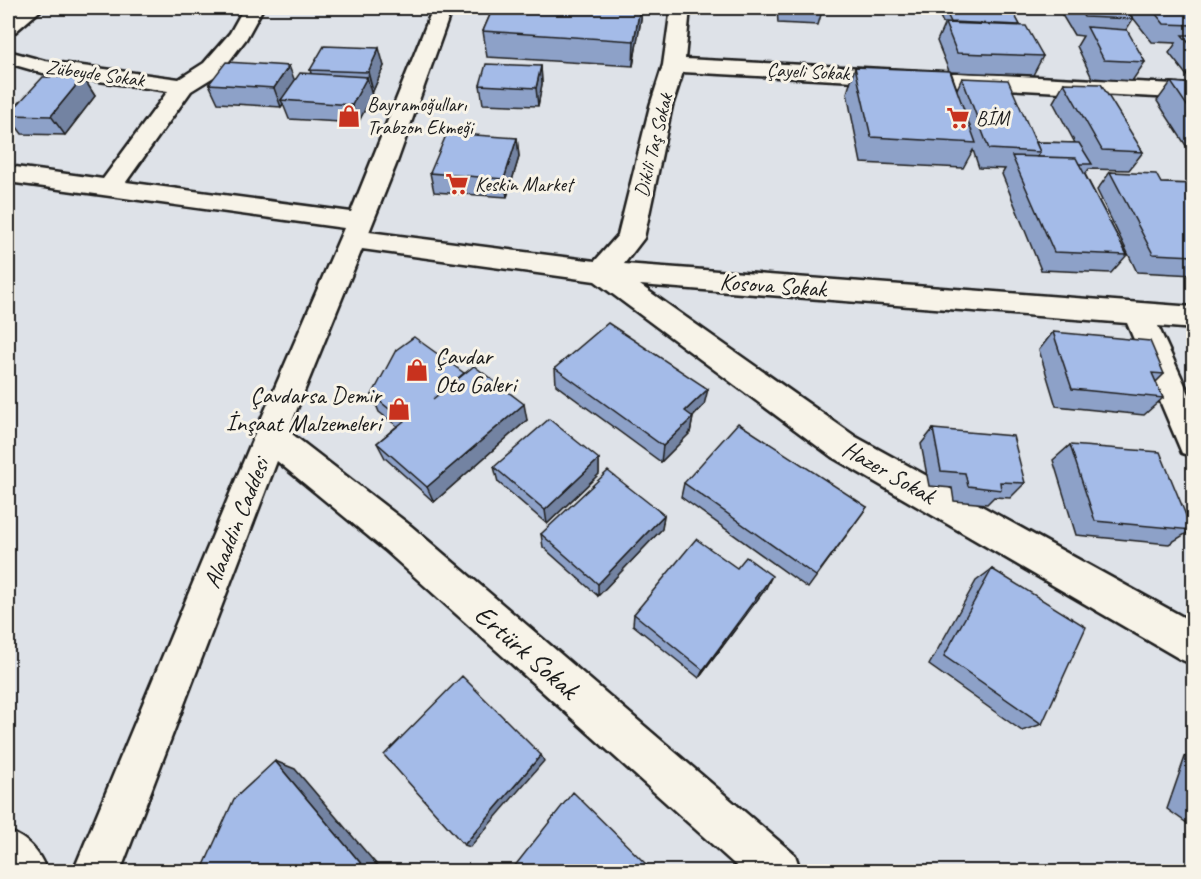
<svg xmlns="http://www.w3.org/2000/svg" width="1201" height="879" font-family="Caveat,sans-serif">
	<rect width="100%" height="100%" fill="#dee2e8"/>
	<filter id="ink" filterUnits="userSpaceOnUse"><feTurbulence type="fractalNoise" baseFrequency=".0167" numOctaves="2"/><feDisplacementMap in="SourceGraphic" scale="12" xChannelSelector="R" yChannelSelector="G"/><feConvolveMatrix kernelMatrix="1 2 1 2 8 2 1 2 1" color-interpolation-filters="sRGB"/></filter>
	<g filter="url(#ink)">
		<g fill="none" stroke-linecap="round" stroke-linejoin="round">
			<g stroke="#1c1c1c" stroke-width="5">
				<path id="minor" d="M22,8H43L15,32L8,34V19Z
					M244,8H263L246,39L220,73L191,91L126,182L351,212L433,8H452L397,162L369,232L595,261L618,235L650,106L663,65L671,8H690L685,59L1194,85V99L683,72L672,106L644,238L624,264L1194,307V329L1158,326L1194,405V457L1182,453L1127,323L640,285L856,437L1194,623V665L1180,659L832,457L595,281L362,249L288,431L411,526L795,855L801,872H743L385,550L277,461L120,872H73L254,436L344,228L8,182V166L103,179L168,91L43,73L8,63V51L45,61L179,79L204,63L230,33Z
					M8,831C28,839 39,851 47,872H8Z"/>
			</g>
			<use href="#minor" fill="#f7f3e8" fill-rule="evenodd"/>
		</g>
		<path fill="#8da1c8" stroke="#1c1c1c" stroke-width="1.5" d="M493,8H642L641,19L633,66L487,57L483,31Z
			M777,8H823L818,25L778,23Z
			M936,8H1011L1020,25L1043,56L1033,75L951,72L957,89L962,78L1036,142L1075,143L1053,102L1064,83L1143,152L1129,170L1089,169L1085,174L1127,255L1111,273L1041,270L1002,174L1005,169L979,168L973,150L963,168L861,163L847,93L855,67L949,71L937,41L944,25Z
			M1060,8H1125L1133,19L1126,30L1145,62L1132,81L1092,78L1077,46L1083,36L1074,35L1059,10Z
			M1134,8H1194V81H1191L1169,53L1176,43L1152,42L1130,14Z
			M384,66L373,91H371L372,96L358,123L289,119L283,104L281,107L218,103L209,84L294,80L311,73L310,70Z
			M541,66L542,84L538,106L483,104L480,85Z
			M83,77L95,96L65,135L22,134L8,115Z
			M1171,82L1194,84V158L1157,101Z
			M517,138L519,157L507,197L434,192L430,173Z
			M1110,172L1161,183L1194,184V275L1137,272L1097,190Z
			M1053,332L1164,374L1156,382L1163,398L1144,415L1056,406L1039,350Z
			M555,368L704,405L693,417L690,433L661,462L556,385Z
			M464,373V374L527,420L434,502L385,458L377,443L397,426L379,412L372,395Z
			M933,429L1025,483L1010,498L994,497L987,504L954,501L952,488L929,486L921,444Z
			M1070,445L1192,530L1169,544L1076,535L1053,460Z
			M599,459V474L547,524L498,482L494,467Z
			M684,483L867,507L808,588L681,497Z
			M664,515L662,529L598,596L543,547L541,534Z
			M737,568L766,588L699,678L633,625L634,614Z
			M992,569L1042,724L1022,731L929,665L976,581Z
			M1194,755V828L1167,809L1185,757Z
			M1193,859L1194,872H1189Z"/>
		<path fill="#7383a2" stroke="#1c1c1c" stroke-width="1.5" d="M640,8H642L641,19L633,66L634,41Z
			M379,48L384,66L373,91L368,72Z
			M289,66L296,84L281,100L283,104L281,107L274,88Z
			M541,66L542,84L538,106L536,88Z
			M83,77L95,96L65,135L51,116Z
			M367,77L372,96L358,123L352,105Z
			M517,138L519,157L507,197L504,179Z
			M708,389L704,405L682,427L685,411Z
			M524,404L527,420L434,502L427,487Z
			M693,417L690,433L661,462L663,446Z
			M599,459V474L547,524L545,510Z
			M664,515L662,529L598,596V584Z
			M772,576L766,588L699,678L703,670Z
			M541,755L544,761L470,847L464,845Z
			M275,761L295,769L383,872H368Z"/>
		<path fill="#a4bbe8" stroke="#1c1c1c" stroke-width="1.5" d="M493,8H640L634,41L483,31Z
			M944,8H1011L1020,25L951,22Z
			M1078,8H1125L1133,19L1084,17Z
			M1151,8H1194V25L1164,24Z
			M945,23L1026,26L1043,56L957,53Z
			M1087,27L1127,30L1145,62L1104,60Z
			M1182,35H1194V49Z
			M324,46L379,48L368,72L310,70Z
			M226,62L289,66L274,88L209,84Z
			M486,64L541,66L536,88L480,85Z
			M855,67L950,71L976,143L871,137Z
			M300,73L367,77L352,105L281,100Z
			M43,77H83L51,116L8,115Z
			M962,78L1008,80L1040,152L989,149Z
			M1171,82L1194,84V116Z
			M1064,83L1101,84L1143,152L1102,150Z
			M447,133L517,138L504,179L430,173Z
			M1036,142L1079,143L1092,164H1079L1076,158L1037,157L1040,152Z
			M1012,156L1076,158L1127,255L1054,252Z
			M1110,172L1156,174L1161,183L1194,184V256L1153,254Z
			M608,323L708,389L685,411L693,417L663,446L555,368Z
			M1053,332L1150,341L1164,374L1152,373L1163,398L1072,389Z
			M414,337L464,373L433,399L474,366L524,404L427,487L377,443L404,421L372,395L396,350Z
			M549,419L599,459L545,510L494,467Z
			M738,423L867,507L816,576L684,483Z
			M933,429L1013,436L1025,483L1000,482L1001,490L968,486L965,473L941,471Z
			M1070,445L1160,452L1192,530L1095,521Z
			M608,471L664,515L598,584L541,534Z
			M696,539L737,568L746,557L772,576L703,670L634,614Z
			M992,569L1086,627L1042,724L944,656Z
			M462,676L541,755L464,845L384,755Z
			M275,761L368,872H201L234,799Z
			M573,792L654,872H510Z"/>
	</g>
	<defs>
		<g id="shop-bare" transform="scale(1.8)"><path d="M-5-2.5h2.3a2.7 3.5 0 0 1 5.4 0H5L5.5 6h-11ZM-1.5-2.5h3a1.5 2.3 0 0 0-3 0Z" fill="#c8321e" stroke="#f7f3e8" stroke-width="2.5" paint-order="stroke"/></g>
		<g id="supermarket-bare" transform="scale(1.8)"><path d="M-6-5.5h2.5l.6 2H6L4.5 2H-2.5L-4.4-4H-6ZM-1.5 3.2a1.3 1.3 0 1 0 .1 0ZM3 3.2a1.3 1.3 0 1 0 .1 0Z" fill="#c8321e" stroke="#f7f3e8" stroke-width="2.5" paint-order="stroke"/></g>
	</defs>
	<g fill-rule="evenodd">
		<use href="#shop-bare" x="349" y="116"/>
		<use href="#supermarket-bare" x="958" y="118"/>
		<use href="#supermarket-bare" x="457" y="184"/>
		<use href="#shop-bare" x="417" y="370"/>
		<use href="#shop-bare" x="399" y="409"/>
	</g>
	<g text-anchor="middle" stroke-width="6" stroke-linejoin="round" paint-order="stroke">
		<g font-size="20" fill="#1c1c1c" stroke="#f7f3e8">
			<text transform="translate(808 71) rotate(3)" y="7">Çayeli Sokak</text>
			<text transform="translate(95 73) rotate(8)" y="7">Zübeyde Sokak</text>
			<text transform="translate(653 145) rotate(-76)" y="7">Dikili Taş Sokak</text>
		</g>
		<g font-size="20" fill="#1c1c1c" stroke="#f7f3e8" text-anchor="start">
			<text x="367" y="111">Bayramoğulları<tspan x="367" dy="23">Trabzon Ekmeği</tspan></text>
			<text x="976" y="125">BİM</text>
			<text x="475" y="191">Keskin Market</text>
		</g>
		<g font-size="24" fill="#1c1c1c" stroke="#f7f3e8">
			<text transform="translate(773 285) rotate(4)" y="8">Kosova Sokak</text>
			<text transform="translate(889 472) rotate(30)" y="8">Hazer Sokak</text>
			<text transform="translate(236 523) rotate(-68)" y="8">Alaaddin Caddesi</text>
		</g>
		<g font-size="24" fill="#1c1c1c" stroke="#f7f3e8" text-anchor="start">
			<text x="435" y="364">Çavdar<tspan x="435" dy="28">Oto Galeri</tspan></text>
			<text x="381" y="403" text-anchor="end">Çavdarsa Demir<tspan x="381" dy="28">İnşaat Malzemeleri</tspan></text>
		</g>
		<g font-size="28" fill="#1c1c1c" stroke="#f7f3e8">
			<text transform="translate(527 651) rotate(41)" y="10">Ertürk Sokak</text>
		</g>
	</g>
	<rect width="1201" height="879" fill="none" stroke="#f7f3e8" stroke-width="30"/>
	<rect x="15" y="15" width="1171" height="849" fill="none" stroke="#1c1c1c" stroke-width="2" filter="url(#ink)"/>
</svg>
